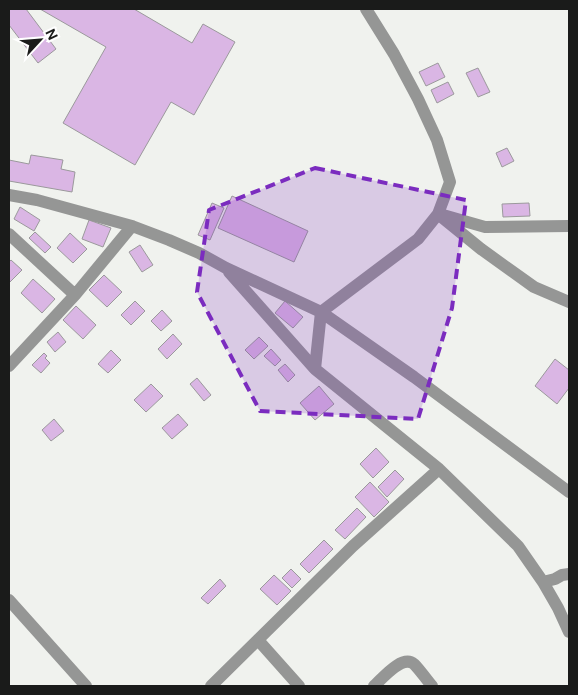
<svg xmlns="http://www.w3.org/2000/svg" width="578" height="695" font-family="'DM Sans',sans-serif">
	<rect width="100%" height="100%" fill="#f0f2ee"/>
	<path fill="#dab6e4" stroke="#9b999c" d="M9,9H26L56,49L38,63L9,25Z
		M40,9H134L192,43L203,24L235,42L194,115L171,102L135,165L63,123L106,47Z
		M438,63L445,77L426,86L419,72Z
		M478,68L490,92L478,97L466,73Z
		M448,82L454,94L437,103L431,90Z
		M507,148L514,161L502,167L496,153Z
		M31,155L63,160L61,169L75,172L72,192L9,181V160L29,164Z
		M232,196L308,231L294,262L218,228Z
		M212,203L224,208L210,240L198,235Z
		M529,203L530,216L503,217L502,204Z
		M20,207L40,220L34,231L14,219Z
		M89,220L111,228L103,247L82,239Z
		M35,232L51,247L45,253L29,238Z
		M70,233L87,249L73,263L57,248Z
		M140,245L153,265L142,272L129,252Z
		M11,260L22,270L9,283V262Z
		M104,275L122,292L107,307L89,290Z
		M33,279L55,299L42,313L21,293Z
		M135,301L145,311L131,325L121,315Z
		M285,301L303,317L293,328L275,313Z
		M76,306L96,325L83,339L63,320Z
		M162,310L172,321L161,331L151,321Z
		M58,332L66,342L55,352L47,342Z
		M173,334L182,344L167,359L158,349Z
		M259,337L268,346L254,359L245,350Z
		M271,349L281,360L275,366L264,356Z
		M111,350L121,360L108,373L98,364Z
		M44,353L47,356L45,358L50,363L41,373L32,365Z
		M555,359L569,370V388L557,404L535,386Z
		M285,364L295,375L288,382L278,370Z
		M197,378L211,395L204,401L190,384Z
		M151,384L163,396L146,412L134,400Z
		M319,386L334,404L315,420L300,403Z
		M178,414L188,425L172,439L162,428Z
		M54,419L64,431L51,441L42,430Z
		M376,448L389,462L373,478L360,464Z
		M395,470L404,479L387,497L378,487Z
		M370,482L389,502L374,517L355,497Z
		M357,508L366,517L345,539L335,530Z
		M324,540L333,549L309,573L300,564Z
		M291,569L301,579L292,588L282,578Z
		M274,575L291,591L277,605L260,589Z
		M220,579L226,586L208,604L201,598Z"/>
	<g fill="none" stroke-linecap="round" stroke-linejoin="round">
		<path stroke="#959695" stroke-width="12" d="M9,195L37,200L132,226L169,240L199,253L226,268L321,312L414,377L569,492
			M438,214L481,249L534,287L569,302
			M443,215L485,227L569,226
			M9,234L75,295
			M229,272L315,369L439,469L518,546L543,582L558,608L569,632
			M9,366L75,295L132,226
			M315,369L321,312L418,239L438,214L450,182L437,140L418,99L394,54L366,9
			M543,582L555,579L562,575L569,574
			M9,600L86,686
			M258,640L299,686
			M211,686L353,546L439,469
			M374,686C382,679 402,654 414,664C420,670 426,679 432,686"/>
	</g>
	<path fill="#7b2cbf" fill-opacity="0.2" stroke="#7b2cbf" stroke-width="4" stroke-dasharray="10 6" stroke-linejoin="round" d="M315,168L466,200L452,308L418,419L260,411L197,292L209,210Z"/>
	<rect width="578" height="695" fill="none" stroke="#1a1b1a" stroke-width="20"/>
	<g transform="translate(40 40) rotate(64)" stroke="#ffffff" stroke-width="4" paint-order="stroke">
	<path d="M0-4L9 19L0 12L-9 19Z" fill="#1a1b1a"/>
	<text y="-8" font-size="14" font-weight="bold" text-anchor="middle" fill="#1a1b1a">N</text>
	</g>
</svg>
